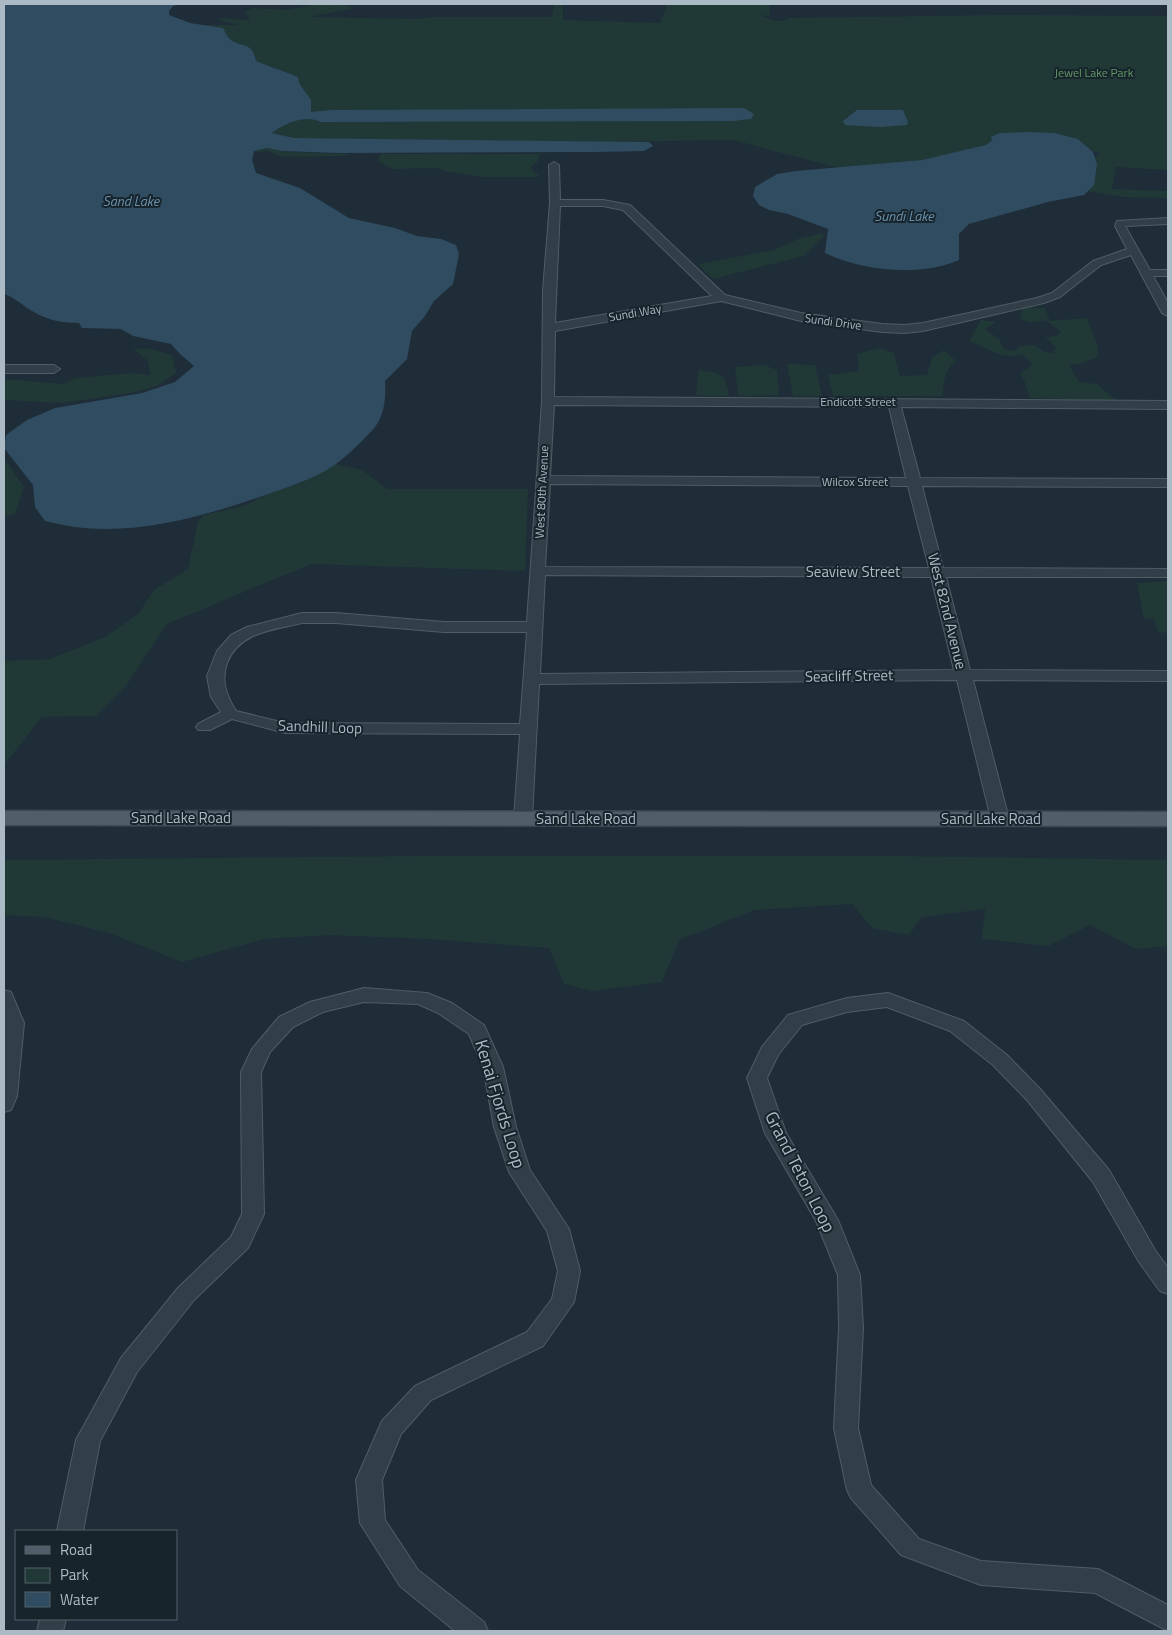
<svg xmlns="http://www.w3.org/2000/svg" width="1172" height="1635" font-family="'Titillium Web',sans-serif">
	<rect width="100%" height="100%" fill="#1e2d38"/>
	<path fill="#203937" d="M316,4H339L356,8L309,17L418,19L434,17H549L552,16L554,4H563V20L660,23L667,4H769L770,15L762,16C771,20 779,24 789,18L999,15L1168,16V170L1116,167L1112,189L1168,191V198L1124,197L1088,191C1096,182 1098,169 1095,157L1100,152H1093L1078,139L1055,133L1031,132L992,140L986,145L976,149L922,160L839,168L733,140L603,142L294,138L272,133L285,125L306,117L305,90L276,68L256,61C253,40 242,49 230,39C227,37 225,31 223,28L207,25H239L218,20L221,18L250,20L245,12L252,8L287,10Z
		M267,148L287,152L349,154L345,156L283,157L267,151L257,152L254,151Z
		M381,154H540L538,161L531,167L534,173L539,174L538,177H483L449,172L436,168L392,169L378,161Z
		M822,233L824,236L804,256L713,279L698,264L774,250L798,239Z
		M1023,307L1045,308L1050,321L1087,318L1097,345L1098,357L1082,363L1069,365L1079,382L1097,384L1117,401L1030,398L1024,380L1020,373L1033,365C1018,346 1017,360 1002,355C991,351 980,345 969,341L981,320L996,322L985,329L999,339L1005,350L1015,351L1020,346L1035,345L1044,352L1053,353L1056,347L1045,337L1057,336L1061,332L1046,320L1031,323L1020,319Z
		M147,348L172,355L176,373L157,386L126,394L61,403L4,400L5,379L64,384L75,378L132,373L150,375L148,361L133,349Z
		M879,348L894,353L900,376L927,375L932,358L944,350L956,361C944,370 944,382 943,396H833L828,375L859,371L857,354Z
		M787,364L815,365L822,396H793Z
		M765,365L777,370L779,395L738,396L735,367Z
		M698,370C720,373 726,372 729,396L696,395Z
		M6,461L24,487L15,514L4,516V462Z
		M335,464L362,470L388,489H528L525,571L311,564L167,624L126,686L96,716L42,717L4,765V661L50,659L105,637L138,614L154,590L188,569L198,522L204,515L243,506L273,492L299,484Z
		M1168,581V633L1158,632L1154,619L1144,618L1137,583Z
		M424,856H896L1168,860V946L1136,949L1090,925L1048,946L982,939L985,909L922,917L909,935L872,928L852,904L754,910L679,940L662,982L592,991L564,984L549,948L427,939L330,935L264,939L182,962L109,933L44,917L4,915V860Z"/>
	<path fill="#304c60" d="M4,4H181L173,6L169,11V15L190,23L223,28C225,31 227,37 230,39C242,49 252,40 256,61L298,77L299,83L311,100V112L332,110L744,108L754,114L751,119L733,121L321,122C305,114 286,123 272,133L294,138L649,142L653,146L644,151L595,152L338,153L282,151L267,148L254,151L252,160L256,173L300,188L349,218L395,228L417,236L441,239L456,245L459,254L453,284L434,301L425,316L412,331L407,359L385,381C386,396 385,414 375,427C366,438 347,456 336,464C317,477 295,485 274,492C220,511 163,529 105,529C84,529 65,526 45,521L35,507L33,485L4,448L6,435L27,420L55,408L142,393L175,382L194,366L180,354L171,344L133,336L121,329L82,328L79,323C59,323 44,319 27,308C19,302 13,297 4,294Z
		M857,110H903L908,122L907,125L880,127L845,125L843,121Z
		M1031,132L1055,133L1078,139L1093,152L1097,164L1094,185L1084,195L1048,202L969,224L959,234V260C921,277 862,271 825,253L828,229L788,214L769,210L759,205L753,196L755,187L777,174L796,171L922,160L986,145L992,140L991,137L1000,133Z"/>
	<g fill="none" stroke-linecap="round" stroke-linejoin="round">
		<g stroke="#4f5d66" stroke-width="2">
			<path id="minor" d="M554,162L559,165L560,200H603L630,205L725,295L801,313L882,324L904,325L923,323L1037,298L1052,293L1093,261L1127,249L1115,226L1117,221L1168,218V224L1125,226L1150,270H1168V276H1153L1168,303V316L1162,313L1131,255L1101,265L1060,297L1044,303L923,331L904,333L882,332L801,321L721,301L555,331L554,397L1168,401V409L901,407L920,478L1168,479V487L922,486L943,568L1168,569V577H946L970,670L1168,671V681L973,680L1009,819L1006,823L1000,824L994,823L991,819L957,680L539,684L532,819L529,823L523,824L517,823L514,819L520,734L285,733L232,719L210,730H198L196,727L198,724L221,712L211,697L207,676L217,651L231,635L247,627L302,613H336L444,622H527L542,401L543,290L550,203L549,165ZM560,206H603L623,210L712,296L555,323ZM554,405L889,407L906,478L550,476ZM550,484L908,486L929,568L545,567ZM545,575L931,577L954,670L540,674ZM302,623H336L444,632H527L520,724L285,723L236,711C226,695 221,681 227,663C239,632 273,630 302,623Z
				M4,365H54L60,369L54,373H4Z
				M364,988L427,993L452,1003L484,1025L503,1067L516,1127L530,1170L569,1229L580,1271L574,1302L543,1346L431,1400L401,1434L382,1480L385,1520L418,1570L484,1622L488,1631H455L400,1586L360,1523L356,1480L382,1421L415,1386L527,1332L552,1299L558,1271L547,1231L509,1172L494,1127L483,1067L469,1034L438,1013L418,1004L364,1002L323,1012L293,1027L270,1052L261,1072L264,1214L248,1248L194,1300L137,1372L100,1441L83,1531H57L76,1440L121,1358L178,1288L231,1237L242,1214L241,1072L252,1049L279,1017L310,1002Z
				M4,990L11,992L24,1023L17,1096L11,1110L4,1112Z
				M888,993L964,1021L1007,1055L1041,1090L1109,1170L1155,1250L1168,1268V1294L1160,1291L1139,1262L1093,1182L1027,1100L993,1065L950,1031L887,1007L847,1012L802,1025L778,1055L767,1078L786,1133L838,1220L860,1275L863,1328L858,1428L871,1485L919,1539L981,1561L1098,1569L1168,1605V1631L1095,1593L981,1585L901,1555L851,1498L847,1490L834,1428L839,1328L838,1275L816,1221L765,1133L747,1078L762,1047L788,1015L847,998Z
				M40,1619H66L63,1631H37Z"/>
		</g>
		<g stroke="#3b4851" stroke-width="3">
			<path id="major" d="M4,811L1168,812V826L4,825Z"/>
		</g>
		<use href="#minor" fill="#323f48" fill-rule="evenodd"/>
		<use href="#major" fill="#4f5e68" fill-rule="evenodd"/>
	</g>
	<g text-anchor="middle" stroke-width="4" stroke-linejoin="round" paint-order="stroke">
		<g font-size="12" fill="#629765" stroke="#17242c">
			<text x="1094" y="77">Jewel Lake Park</text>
		</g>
		<g font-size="12" fill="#abbac5" stroke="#17242c">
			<text transform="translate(635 313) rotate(-10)" y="4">Sundi Way</text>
			<text transform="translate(833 322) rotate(8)" y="4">Sundi Drive</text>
			<text x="858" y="406">Endicott Street</text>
			<text x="855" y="486">Wilcox Street</text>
			<text transform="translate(542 492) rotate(-87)" y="4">West 80th Avenue</text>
		</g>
		<g font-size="14" font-style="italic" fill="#6a91ab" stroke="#17242c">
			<text x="131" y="206">Sand Lake</text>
			<text x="904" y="221">Sundi Lake</text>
		</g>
		<g font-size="15" fill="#abbac5" stroke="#17242c">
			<text x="853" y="577">Seaview Street</text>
			<text transform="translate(947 611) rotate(76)" y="5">West 82nd Avenue</text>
			<text transform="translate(849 676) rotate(-1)" y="5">Seacliff Street</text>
			<text transform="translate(320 727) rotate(2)" y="5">Sandhill Loop</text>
			<text x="181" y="823">Sand Lake Road</text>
			<text x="586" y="824">Sand Lake Road</text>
			<text x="991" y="824">Sand Lake Road</text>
		</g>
		<g font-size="18" fill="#abbac5" stroke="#17242c">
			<text transform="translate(500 1104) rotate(73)" y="6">Kenai Fjords Loop</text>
			<text transform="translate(800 1172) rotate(63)" y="6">Grand Teton Loop</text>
		</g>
	</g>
	<rect width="1172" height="1635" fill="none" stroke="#abbac5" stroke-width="10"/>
	<rect x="15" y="1530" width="162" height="90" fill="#17242c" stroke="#526069"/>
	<rect x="25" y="1546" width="25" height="8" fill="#4f5e68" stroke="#526069"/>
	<text x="60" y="1555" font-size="15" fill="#abbac5">Road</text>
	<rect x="25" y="1568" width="25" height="15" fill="#203937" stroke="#526069"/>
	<text x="60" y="1580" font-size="15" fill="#abbac5">Park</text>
	<rect x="25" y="1592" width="25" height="15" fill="#304c60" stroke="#526069"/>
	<text x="60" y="1605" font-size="15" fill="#abbac5">Water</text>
</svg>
